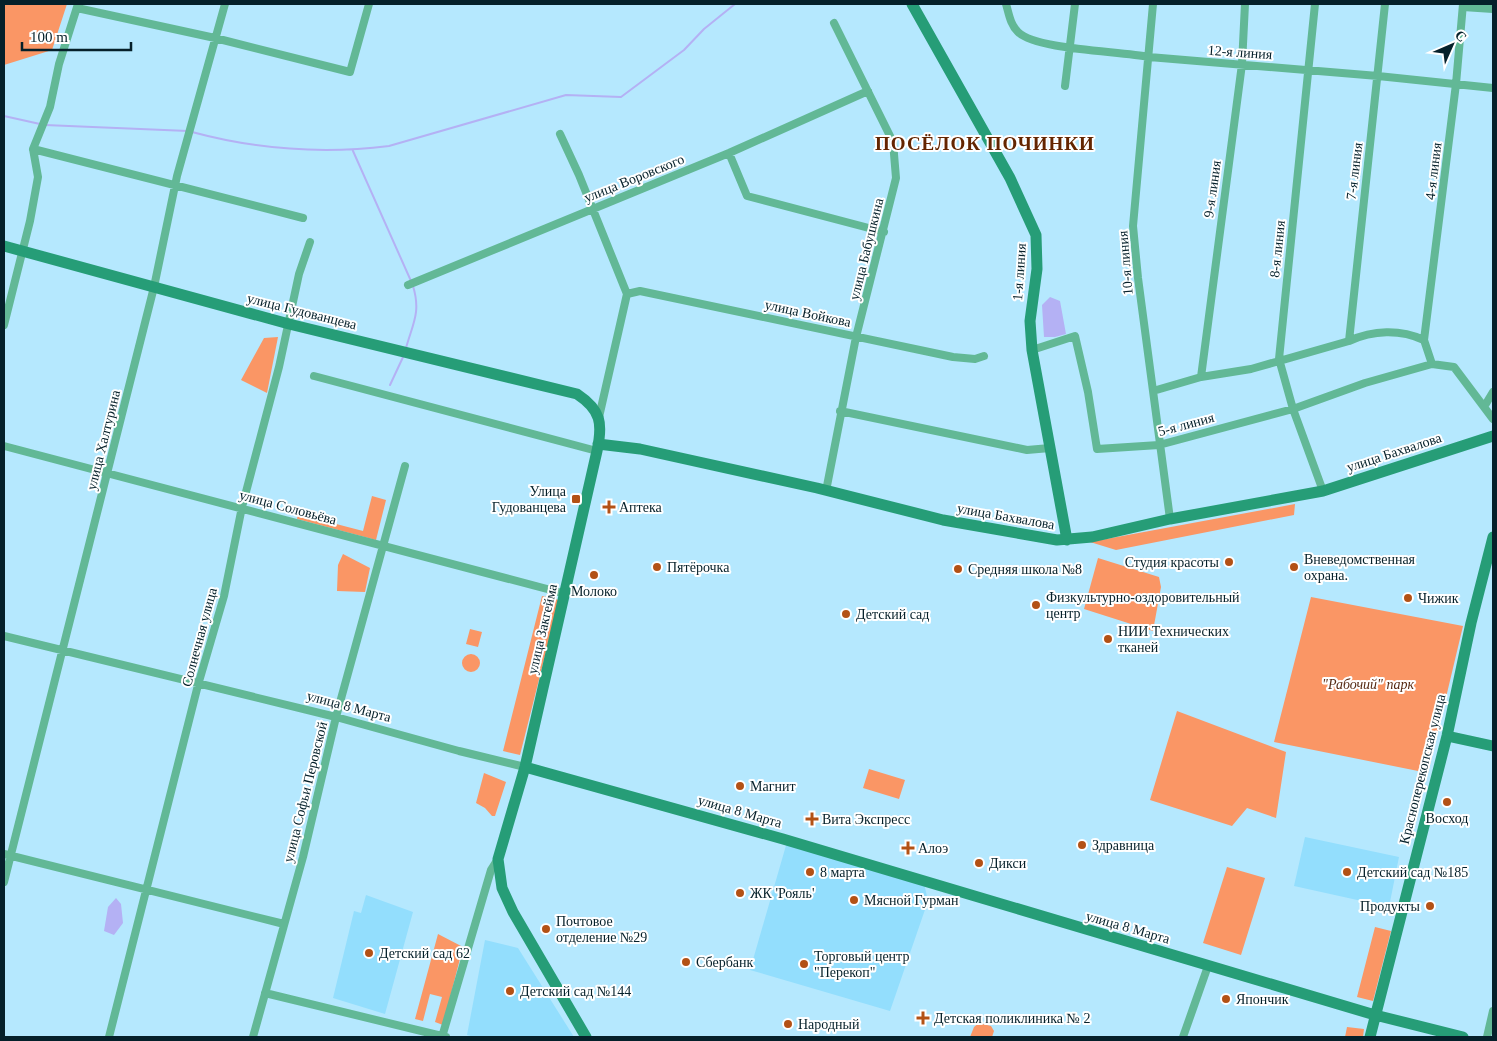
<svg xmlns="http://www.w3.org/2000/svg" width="1497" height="1041" font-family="'Times New Roman',serif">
	<rect width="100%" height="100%" fill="#b5e8fe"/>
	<path fill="#93defd" d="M1305,837L1399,857L1389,907L1294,886Z
		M787,842L924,883L928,901L890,1011L750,970Z
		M366,895L413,912L385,1014L333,998L354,911L361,913Z
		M485,940L518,948L574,1037H474L467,1035Z"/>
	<path fill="#fa9665" d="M4,4H67L52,50L4,65Z
		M278,337L267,393L241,380L264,338Z
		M372,496L386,500L376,540L297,519L298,514L363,531Z
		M1295,504L1294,515L1116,550L1090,542Z
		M343,554L370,568L365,592L337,591L338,565Z
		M1098,558L1159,577L1161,587L1153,631L1084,609Z
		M542,596L559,600L520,755L503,751Z
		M1311,597L1463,626L1428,773L1274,742Z
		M470,629L482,632L478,647L466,644Z
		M462 663a9 9 0 1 1 18 0a9 9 0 1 1-18 0Z
		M1177,711L1286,752L1276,818L1247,808L1232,826L1150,800Z
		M869,769L905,780L899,799L863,788Z
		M484,773L506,782L495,816H492L485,808L476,803Z
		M1227,867L1265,878L1241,955L1203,943Z
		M1375,927L1391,931L1373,1001L1357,997Z
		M438,934L463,947L443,1025L435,1022L442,997L430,994L423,1021L415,1019Z
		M979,1023L991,1026L994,1031L992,1037H970L974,1027Z
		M1347,1027L1364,1029L1363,1037H1345Z"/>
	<path fill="#b4b1f4" d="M1050,297L1060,301L1066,334L1055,337H1044L1042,305Z
		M116,898L121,904L123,923L114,935L104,931L108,907Z"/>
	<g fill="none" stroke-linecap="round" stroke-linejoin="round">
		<path stroke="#b4b1f4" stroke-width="2" d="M4,116L40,124
			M45,125L188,131
			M192,132C255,149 324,154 389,146L566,95L621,97L684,50L704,29L735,4
			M353,151L411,281
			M406,348C413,323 421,312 413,286
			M390,385L404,355"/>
		<path stroke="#62b896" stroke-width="8" d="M1006,4C1009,14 1010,24 1018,32C1036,50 1121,51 1149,57L1378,76L1493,88
			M1153,4L1133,226L1138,278L1170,519
			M1315,4L1279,359L1293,409L1323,491
			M1463,7L1493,9
			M77,8L215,38L350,72L369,4
			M1065,86L1075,4
			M560,134L579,175L627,294L599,417
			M33,149L303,218
			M729,153L747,196L884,232
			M408,285L729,153L868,91
			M627,294L640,291L953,357L975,359L984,356
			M4,325L30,221L38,177L33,149L50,107L59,64L78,4
			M1424,340L1456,84L1463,4
			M1349,341L1385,4
			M1032,350L1075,336L1088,392L1097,449L1159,445L1293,409L1365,383L1432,364
			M314,376L597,451
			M1201,377L1242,64L1245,4
			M1153,391L1201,377L1251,369L1349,341C1373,330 1400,329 1424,340L1432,364L1454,367L1484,407
			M1493,392L1484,407L1493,419
			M840,411L1027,450L1050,448
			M4,446L566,594
			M826,491L856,337L896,178L893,142L834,23
			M4,636L336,717L459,751L525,767
			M4,854L284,924
			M4,882L154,287L177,176L225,4
			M265,993L446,1037
			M109,1037L198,685L224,596L242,507L279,367L299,274L310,242
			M253,1037L303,857L336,717L405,466
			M442,1037L491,870L498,859
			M1183,1037L1208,966
			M1487,1037L1493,1011"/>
		<path stroke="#269d77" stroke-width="11" d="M912,4L1010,178L1036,235L1037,269L1030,321L1032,350L1067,540
			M4,246L289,324L577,394C601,410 603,423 597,451L525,767L498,859L502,888L513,912L586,1037
			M598,444L640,449L817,488L943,520L1057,540L1092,537L1170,519L1323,491L1493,436
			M1447,736L1493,746
			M525,767L783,839L1375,1015L1463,1037
			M1370,1037L1447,736L1471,623L1493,537"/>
	</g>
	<g fill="#b35115" stroke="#fff" stroke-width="2">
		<rect x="571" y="494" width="10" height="10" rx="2.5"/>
		<path d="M606.5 499.5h5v5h5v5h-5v5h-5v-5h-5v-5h5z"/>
		<circle cx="1229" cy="562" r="5"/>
		<circle cx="657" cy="567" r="5"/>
		<circle cx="1294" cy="567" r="5"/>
		<circle cx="958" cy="569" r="5"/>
		<circle cx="594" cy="575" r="5"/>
		<circle cx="1408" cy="598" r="5"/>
		<circle cx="1036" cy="605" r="5"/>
		<circle cx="846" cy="614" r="5"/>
		<circle cx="1108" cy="639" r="5"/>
		<circle cx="740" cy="786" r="5"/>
		<circle cx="1447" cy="802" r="5"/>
		<path d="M809.5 811.5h5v5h5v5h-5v5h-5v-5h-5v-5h5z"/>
		<circle cx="1082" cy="845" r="5"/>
		<path d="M905.5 840.5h5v5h5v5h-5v5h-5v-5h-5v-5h5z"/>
		<circle cx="979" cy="863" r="5"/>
		<circle cx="810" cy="872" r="5"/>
		<circle cx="1347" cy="872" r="5"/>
		<circle cx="740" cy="893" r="5"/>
		<circle cx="854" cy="900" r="5"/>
		<circle cx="1430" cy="906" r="5"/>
		<circle cx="546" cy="929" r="5"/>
		<circle cx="369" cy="953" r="5"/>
		<circle cx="686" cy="962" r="5"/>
		<circle cx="804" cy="964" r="5"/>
		<circle cx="510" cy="991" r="5"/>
		<circle cx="1226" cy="999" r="5"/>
		<path d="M920.5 1010.5h5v5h5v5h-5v5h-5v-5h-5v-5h5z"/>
		<circle cx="788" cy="1024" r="5"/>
	</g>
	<g text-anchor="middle" stroke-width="4" stroke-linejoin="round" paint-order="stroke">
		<g font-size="14" fill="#05202a" stroke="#fff">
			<text transform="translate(1240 52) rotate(4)" y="5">12-я линия</text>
			<text transform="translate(1354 171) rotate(-83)" y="5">7-я линия</text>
			<text transform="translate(1433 171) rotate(-83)" y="5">4-я линия</text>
			<text transform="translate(634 178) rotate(-22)" y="5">улица Воровского</text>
			<text transform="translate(1212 189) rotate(-82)" y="5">9-я линия</text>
			<text transform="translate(866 249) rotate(-76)" y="5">улица Бабушкина</text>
			<text transform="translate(1277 249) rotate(-84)" y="5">8-я линия</text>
			<text transform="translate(1125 263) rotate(-95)" y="5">10-я линия</text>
			<text transform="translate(1019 272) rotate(-86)" y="5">1-я линия</text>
			<text transform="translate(302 311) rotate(14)" y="5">улица Гудованцева</text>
			<text transform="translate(808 313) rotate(12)" y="5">улица Войкова</text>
			<text transform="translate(1186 424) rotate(-15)" y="5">5-я линия</text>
			<text transform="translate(103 440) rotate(-76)" y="5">улица Халтурина</text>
			<text transform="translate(1394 452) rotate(-18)" y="5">улица Бахвалова</text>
			<text transform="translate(288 507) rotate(15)" y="5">улица Соловьёва</text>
			<text transform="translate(1006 516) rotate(10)" y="5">улица Бахвалова</text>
			<text transform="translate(542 629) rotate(-77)" y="5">улица Закгейма</text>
			<text transform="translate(199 637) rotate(-75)" y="5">Солнечная улица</text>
			<text transform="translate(349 706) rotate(15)" y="5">улица 8 Марта</text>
			<text transform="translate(1422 769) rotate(-76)" y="5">Красноперекопская улица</text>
			<text transform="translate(305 792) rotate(-76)" y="5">улица Софьи Перовской</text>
			<text transform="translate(740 811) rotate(16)" y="5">улица 8 Марта</text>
			<text transform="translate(1128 927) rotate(16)" y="5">улица 8 Марта</text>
		</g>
		<g font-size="14" fill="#05202a" stroke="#fff" text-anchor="start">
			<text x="566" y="496" text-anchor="end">Улица<tspan x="566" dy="16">Гудованцева</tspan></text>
			<text x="619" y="512">Аптека</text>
			<text x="1304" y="564">Вневедомственная<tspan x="1304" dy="16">охрана.</tspan></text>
			<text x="1219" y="567" text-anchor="end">Студия красоты</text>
			<text x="667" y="572">Пятёрочка</text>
			<text x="968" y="574">Средняя школа №8</text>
			<text x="594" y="596" text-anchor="middle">Молоко</text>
			<text x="1046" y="602">Физкультурно-оздоровительный<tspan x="1046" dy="16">центр</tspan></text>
			<text x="1418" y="603">Чижик</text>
			<text x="856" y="619">Детский сад</text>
			<text x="1118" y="636">НИИ Технических<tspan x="1118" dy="16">тканей</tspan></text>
			<text x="750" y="791">Магнит</text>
			<text x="1447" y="823" text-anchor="middle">Восход</text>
			<text x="822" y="824">Вита Экспресс</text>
			<text x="1092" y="850">Здравница</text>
			<text x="918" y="853">Алоэ</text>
			<text x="989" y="868">Дикси</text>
			<text x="820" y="877">8 марта</text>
			<text x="1357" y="877">Детский сад №185</text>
			<text x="750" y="898">ЖК 'Рояль'</text>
			<text x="864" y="905">Мясной Гурман</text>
			<text x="1420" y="911" text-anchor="end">Продукты</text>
			<text x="556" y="926">Почтовое<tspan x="556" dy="16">отделение №29</tspan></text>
			<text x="379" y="958">Детский сад 62</text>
			<text x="814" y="961">Торговый центр<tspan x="814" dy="16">"Перекоп"</tspan></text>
			<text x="696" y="967">Сбербанк</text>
			<text x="520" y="996">Детский сад №144</text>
			<text x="1236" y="1004">Япончик</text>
			<text x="934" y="1023">Детская поликлиника № 2</text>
			<text x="798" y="1029">Народный</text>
		</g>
		<g font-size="14" font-style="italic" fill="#572a13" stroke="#fff">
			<text x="1368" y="689">"Рабочий" парк</text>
		</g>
		<g font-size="19" font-weight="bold" letter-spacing="1" fill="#632500" stroke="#fff">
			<text x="985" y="150">ПОСЁЛОК ПОЧИНКИ</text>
		</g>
	</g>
	<rect width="1497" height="1041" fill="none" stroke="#05202a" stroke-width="10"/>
	<g transform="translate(1452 45) rotate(45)" stroke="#ffffff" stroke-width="4" paint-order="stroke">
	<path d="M0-4L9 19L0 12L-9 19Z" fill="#05202a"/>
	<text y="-8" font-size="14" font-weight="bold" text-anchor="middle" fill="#05202a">С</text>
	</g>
	<path d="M22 42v8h109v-8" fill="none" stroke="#05202a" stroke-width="2.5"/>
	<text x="30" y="42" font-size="15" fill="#05202a" stroke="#ffffff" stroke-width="4" paint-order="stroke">100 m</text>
</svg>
